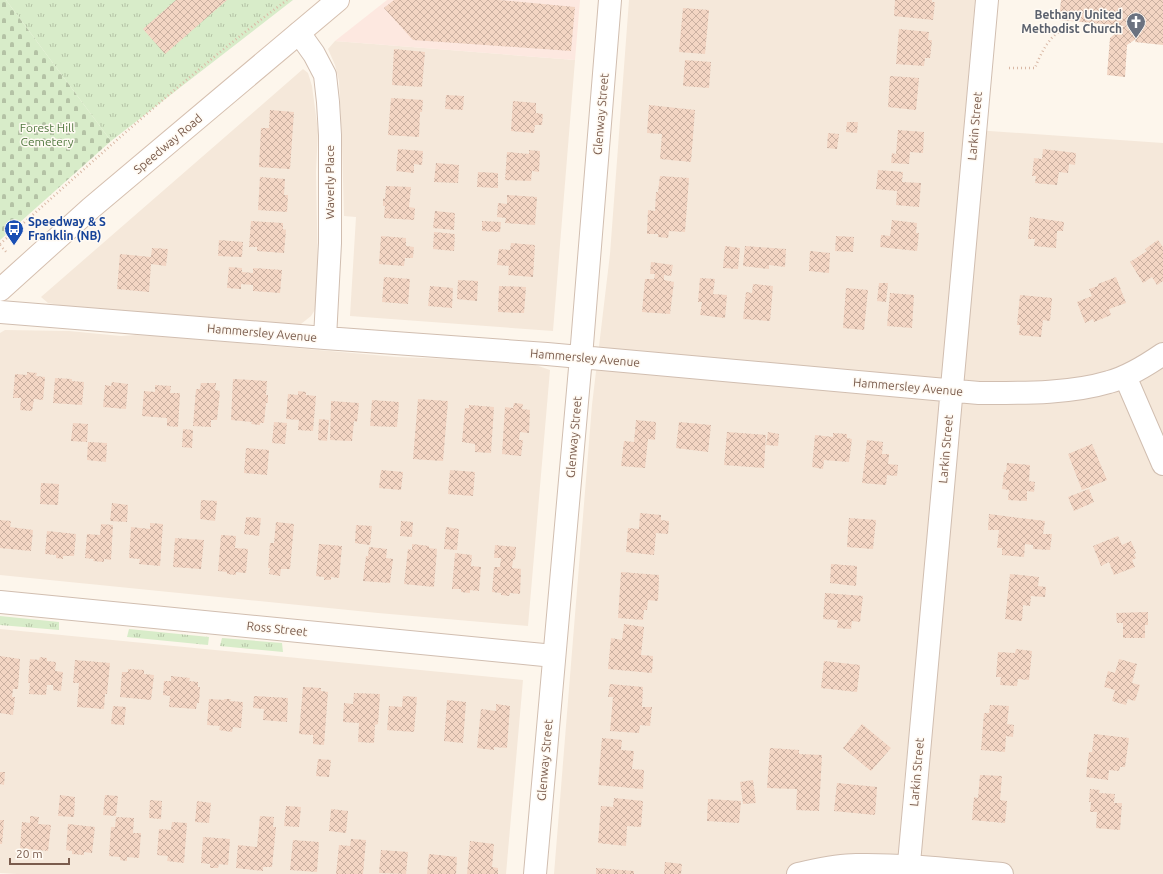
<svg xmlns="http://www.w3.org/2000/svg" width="1163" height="874" font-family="Ubuntu,sans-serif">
	<defs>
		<pattern id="grass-tufts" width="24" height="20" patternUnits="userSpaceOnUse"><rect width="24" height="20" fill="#d8ecc9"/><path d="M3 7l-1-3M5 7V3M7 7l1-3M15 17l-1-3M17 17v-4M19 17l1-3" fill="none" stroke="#b4c2a5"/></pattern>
		<pattern id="cemetery-stones" width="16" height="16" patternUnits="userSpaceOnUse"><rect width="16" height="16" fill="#d8ecc9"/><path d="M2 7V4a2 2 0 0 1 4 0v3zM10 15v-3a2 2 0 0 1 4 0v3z" fill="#b4c2a5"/></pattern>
		<pattern id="building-cross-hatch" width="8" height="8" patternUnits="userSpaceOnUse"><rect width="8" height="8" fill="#f3d5c3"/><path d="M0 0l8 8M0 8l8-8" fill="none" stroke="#cab0a1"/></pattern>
	</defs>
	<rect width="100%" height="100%" fill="#fdf6ec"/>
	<path fill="#f5e8da" d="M629,0H975L933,485L903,796L898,874H554L592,405L610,254Z
		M335,41L575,60L553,331L350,316L356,217L344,216L342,144L339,81L335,65L328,49Z
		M303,69L308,73L312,86L318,131L316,172L318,277L316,308L311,316L301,324L288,326L83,309L48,303L41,297Z
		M975,130L1163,143V874H1002L908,866Z
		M5,330L69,331L121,336L135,335L161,336L397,357L507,361L530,363L550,370L528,626L378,613L0,575V333Z
		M0,629L523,680L506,874H17L0,873Z"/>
	<path fill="#fde8e0" d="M387,0H580L575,60L335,41Z"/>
	<path fill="url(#grass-tufts)" d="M6,0H293L111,141Z
		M0,616L59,622V630L0,625Z
		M129,629L209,637L208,645L127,637Z
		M222,638L282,643L283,652L220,646Z"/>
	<path fill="url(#cemetery-stones)" d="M0,0H6L111,141L0,240Z"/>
	<path fill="url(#building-cross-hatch)" d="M176,0H227L165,54L143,29Z
		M394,0H499L575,7L571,51L413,40L384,8Z
		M895,0H932V2H935L933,20L894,16Z
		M1061,0H1163V45L1135,42L1136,39L1127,45L1125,77L1107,75L1110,38L1124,26L1059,20Z
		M683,8L709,10L705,54L679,52Z
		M899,29L929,32L928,40H932L930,58H925L924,66L896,64Z
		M394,49L425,52L422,87L392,85Z
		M685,60L711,62L709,88L683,86Z
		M890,76L919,78L916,110L888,107Z
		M446,95L464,96L463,110L445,109Z
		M391,98L423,100L422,112H420L419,137L388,135Z
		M513,101L536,103V113L543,114L542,125H535L534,133L511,131Z
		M649,105L695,110L691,162L660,159L662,134L647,133Z
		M270,110L294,112L290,169L259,167L261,128H269Z
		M847,122H858L857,133L846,132Z
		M898,130L924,132L923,153L910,152L909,164L891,163L892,153L896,154Z
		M828,133L839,134L837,149L827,148Z
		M398,149L423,151L422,165L414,164V173L396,171Z
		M1043,149L1076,153L1075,165L1069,164L1068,173L1059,172L1057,185L1035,183L1036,176H1032L1034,158L1042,159Z
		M529,150L540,151L539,172L532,171L531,181L505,180L507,152L529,154Z
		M436,163L459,165L458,183L434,182Z
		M878,170L903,172L902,182L921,183L919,207L896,205L897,191L876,189Z
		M478,172L498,173V188L477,187Z
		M660,176L689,178L685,232L669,231L668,238L658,237V234H647L648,210L655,211L656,192H658Z
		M260,177L285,179L284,195H288L287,212L258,210Z
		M386,186L411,187L409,207L415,208L414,220L384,218L385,206H383V198L385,199Z
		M507,195L537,197L535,225L505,223L506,218L497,217L498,203L507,204Z
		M435,211L455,213L454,230L433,228Z
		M1030,217L1064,222L1063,231H1057L1056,248L1034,246L1035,239H1028Z
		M892,220L917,223L916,233H919L917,251L880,247L881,235L890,236Z
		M251,221L283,223V229L286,230L284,253L257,251V247H249Z
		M482,221L501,222L500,232L482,231Z
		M434,232L455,234L454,251L433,249Z
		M381,236L406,238V246L414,247L413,258H405L404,266L379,264Z
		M836,236L854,237L853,252L835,251Z
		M219,240L243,242L242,257L218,256Z
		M1158,240L1163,247V281L1157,285L1152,277L1143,283L1130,262L1147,251L1145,249Z
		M511,243L535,245L533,277L508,275L509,266L497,265L499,249L510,250Z
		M725,246L740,248L738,269L723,268Z
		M745,246L786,249L785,267L769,265V269L743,266Z
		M152,248L168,249L166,266L151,264L149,292L117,289L120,254L151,257Z
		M810,251L830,253L829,273L809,271Z
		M651,262L673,265L671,276L664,275V280L674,282L670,314L642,312L645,279H654L655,274H650Z
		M229,267L242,268V272L253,273V268L282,270L280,293L253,291V285L241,284V289L227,288Z
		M384,277L410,279L408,304L382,302Z
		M1116,277L1126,303L1109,309L1111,315L1094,322L1093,319L1085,323L1077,302L1092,296L1089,289L1098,286V284Z
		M700,278L715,279L713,294L727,295L725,318L700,315L702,302H698Z
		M458,280L478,281L477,301L457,299Z
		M879,283H888L886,302L877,301Z
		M753,284L773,286L770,321L743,319L746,292L752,293Z
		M430,286L453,288L452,308L428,306Z
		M499,286L526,287L524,313L498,312Z
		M846,288L868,290L864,330L843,328Z
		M890,293L914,295L912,328L887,326Z
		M1020,295L1052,298L1050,321L1043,320L1041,337L1019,335L1020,325H1017Z
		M27,372L37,373L36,376L45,377L43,400L34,399L32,411L20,410L21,398H13L15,374L27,375Z
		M55,378L72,379V381L84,382L82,405L53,403Z
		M233,379L267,381L266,395H268V403H266L264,423H260V425L251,424L252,422L231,420Z
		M112,382L128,384L126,409L103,407L105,385L111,386Z
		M201,383H216L215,390L220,391L217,420H211V427L193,426L196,389H200Z
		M155,385L171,386L170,393H180L178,427L167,426V418L142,416L144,391L155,392Z
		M298,391L306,392V395L316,396L313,431L298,430L299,420L286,419L288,394L298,395Z
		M418,399L448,401L443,461L413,459Z
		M372,400L399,402L397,427L370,426Z
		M331,401L359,403L357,422L354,421L352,441L330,440Z
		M514,403L523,404L522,409L530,410L529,433L520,432L519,440H523L521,456L502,454L505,407L513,408Z
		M469,405L494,407L491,453L475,452V444L462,442L465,408H469Z
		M319,419L329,420L327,441L318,440Z
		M636,420L656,422L655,440L648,439L645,468L621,466L624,441L634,442Z
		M274,422L287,423L285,444L272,443Z
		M679,422L711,425L708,452L676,448Z
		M73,423L88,424L87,442L71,441Z
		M183,429L193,430L192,448L182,447Z
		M727,432L766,435L764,468L724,465Z
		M768,432L779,434L778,446L766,445Z
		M833,433L847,434V438L852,439L849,462L824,460L823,469L812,467L815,435L833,437Z
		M867,440L883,442L882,454H889L888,464L898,465L897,476L887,475L886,485L862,483Z
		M88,442L107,443L106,462L87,460Z
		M1092,444L1107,480L1082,490L1068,454Z
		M246,448L269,450L267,475L244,473Z
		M1007,463L1030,465L1029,481L1035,482L1034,492L1027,491V501L1008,500L1009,490L1002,489L1004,472H1006Z
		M381,470L403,472L401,490L379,488Z
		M450,470L475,472L473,496L448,494Z
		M41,483L59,484L58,505L40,504Z
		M1089,489L1094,502L1074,511L1068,497Z
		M201,500L217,501L215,521L200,519Z
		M112,503L128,505L127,522L110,521Z
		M640,513L661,515V520L669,521L668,534L656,533L654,555L626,552L628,528L639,529Z
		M989,514L1045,521L1043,534H1052L1050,550L1033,549V545L1025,544L1024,557L1002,555V548H997L999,530H988Z
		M246,517L261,518L259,536L244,534Z
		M849,518L876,520L873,549L847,547Z
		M0,520L11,521L10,527L33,530L31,551L0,548Z
		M401,521L413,522L412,537L400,536Z
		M276,522L294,524L290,569H281L280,576L269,574L270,568H268L270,543H274Z
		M150,523L163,524L160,566L139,564L140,559L129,558L131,527L150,529Z
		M101,524L113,525L111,560L104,559V562L93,561L94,559L85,558L87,534L100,535Z
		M356,525L372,526L370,545L355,543Z
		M446,527L459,529L457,550L444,549Z
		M47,531L76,534L74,556H63V559L56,558V555L45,554Z
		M221,535L236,536L235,548L248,549L246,573L236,572V575L227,574V572L218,571Z
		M1118,536L1122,545L1131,541L1136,553L1134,554L1136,558L1132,560L1135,567L1114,575L1109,562L1101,566L1093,546Z
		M175,538L204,540L201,569L173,567Z
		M319,544L342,546L339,578L331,577V580H324V577L316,576Z
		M412,544L429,546V548L437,549L434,587L404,584L408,549L412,550Z
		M495,545L516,547L515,560L513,559L512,568L521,569L520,594L510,593L509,596L501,595V593L492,592L494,567H500L501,558H494Z
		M369,547L387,549L386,558L393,559L390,583L363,581L366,556H368Z
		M455,553L472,555L471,566L481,567L479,591L470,590V593L461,592V589H452Z
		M831,564L857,566L856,586L830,583Z
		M621,572L659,575L658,601L648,600L647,610H644L643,620L618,618Z
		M1010,574L1039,577L1038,586L1046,587L1045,597L1031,596L1030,606L1023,605L1022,621L1005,619Z
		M825,593L863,596L860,622L852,621L851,629L837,628L838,620L823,619Z
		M1148,612V625H1145V638H1123V623H1117L1116,613Z
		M624,624L644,627L641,655L653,656L652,673L608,669L611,638L622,640Z
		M1016,649L1032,651L1029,680L1018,679L1017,686L1000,685L1001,677H996L998,652L1015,653Z
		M0,656L20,659L18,689H13L12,697H15L13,715L0,713Z
		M40,657L47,658V661L56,662L55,671L63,672L61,691L53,690V685H47L46,695L29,694L30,683H28L30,659L39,660Z
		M1119,659L1137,664L1132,683L1140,685L1135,701L1128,699L1126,705L1112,701L1115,690L1104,687L1108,671L1115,673Z
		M75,660L110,663L107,694H105L104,709L77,707L79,683H73Z
		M824,661L860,665L857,692L821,688Z
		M128,669L144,670V674L154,675L151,700L120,697L122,672H128Z
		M171,676L190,678L189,681L198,682V687H200L199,703H197L196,709L169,707L170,696L163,695L164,681H171Z
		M610,684L643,687L642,707H652L650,726L640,725L639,733L610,731L613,697H608Z
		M303,687L321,688V691L328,692L324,745L313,744V735L299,734Z
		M354,693L380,694L378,724L375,725L374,743L358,742L359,723L343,722L344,703L353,704Z
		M254,696L288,698L287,722L263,720L264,709L253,708Z
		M403,696L417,697L414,732L387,730L389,706L402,707Z
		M209,699L224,700V699H231L230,701L243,702L241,728L233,727L232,732L219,730L220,726L207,725Z
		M447,700L466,702L463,743L444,741Z
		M496,704L510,706L507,748L494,747V750L477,748L481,709L496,711Z
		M990,705L1009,706L1007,724L1014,725L1013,737L1006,736L1005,752L981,750L984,713H989Z
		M113,706L126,707L124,725L111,724Z
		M862,724L891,748L871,771L843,748Z
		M1094,734L1129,738L1125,767H1120L1119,771L1109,770L1108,780L1086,777L1089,752H1092Z
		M602,738L622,740L621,750L634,751L632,769L644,770L643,789L598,785Z
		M770,748L799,750V754L822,755L819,811L796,810L797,789L767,788Z
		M318,759L331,760L329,777L316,776Z
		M0,772H5L4,785L0,784Z
		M980,775L1002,776L1000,800L1007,801L1005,823L972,820L974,797L978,798Z
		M753,780L756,803L743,804L740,782Z
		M837,783L877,787L875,815L834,811Z
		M1090,789L1100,790L1099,793L1115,794L1114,803H1122L1120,830L1096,828L1097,812H1090L1091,802H1089Z
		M60,795L75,797L74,817L58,816Z
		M105,795L118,796L116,816L103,815Z
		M614,798L643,801L641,827L627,826L626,846L598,843L601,806L613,807Z
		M708,799L741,801L739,823L707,821Z
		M150,800L162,801L161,819L149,818Z
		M197,801L211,803L209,823L195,822Z
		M286,806L301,807L299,827L284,826Z
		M331,809L348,811L346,833L329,831Z
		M30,816L39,817L38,824L51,825L48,851L20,848L22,822L30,823Z
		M260,816L274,817L273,827H276L272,867H263V871L236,868L238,845L257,847Z
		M116,817L134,818L133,833H141L139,858L127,857V861L120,860V857L109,856L111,827H115Z
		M0,820H4L2,844H0Z
		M172,822L187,823L184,863L167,861L168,856L157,855L159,829L171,830Z
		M68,824L95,827L92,853L84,852V855L72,854V851L66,850Z
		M203,837L230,839L228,865L219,864L218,868H210V864L201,863Z
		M351,839L366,840L363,874H336L339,845L350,846Z
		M293,840L319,842L317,872L290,870Z
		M470,841L494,844L492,867L498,868V874H467Z
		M381,850L408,852L406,874L379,873Z
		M429,854L457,857L456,874H427Z
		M665,862L682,864L681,874H664Z
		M596,868L634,871V874H596Z"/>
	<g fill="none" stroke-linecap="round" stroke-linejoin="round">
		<g stroke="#d1beb0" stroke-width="24">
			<path id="street" d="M299,33L314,54L325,75L328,102L330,135V243L325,338
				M0,312L325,338L547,354L979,393C1021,393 1069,394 1109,382C1128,377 1147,365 1163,354
				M1125,376L1163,464
				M0,602L554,656
				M535,874L581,357L610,0
				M798,874C817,870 836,865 856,865C905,864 954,870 1002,874
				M908,874L987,0"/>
		</g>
		<g stroke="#d6c0b0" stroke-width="24">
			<path id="secondary" d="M0,290L91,208L338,0"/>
		</g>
		<path stroke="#d9b8a5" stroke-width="2.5" stroke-dasharray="1 3" stroke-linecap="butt" d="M1009,68H1035C1041,53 1052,28 1072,28
			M0,244C94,161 186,75 287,0
			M0,245L8,254"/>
		<use href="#street" stroke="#fff" stroke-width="22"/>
		<use href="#secondary" stroke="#fff" stroke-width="22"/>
	</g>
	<defs>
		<g id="church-pin" transform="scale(1)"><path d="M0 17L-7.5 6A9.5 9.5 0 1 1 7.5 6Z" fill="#6b7280" stroke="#fffaf3"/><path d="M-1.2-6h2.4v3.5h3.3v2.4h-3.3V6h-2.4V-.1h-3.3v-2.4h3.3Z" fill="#fff"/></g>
		<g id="bus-pin" transform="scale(1)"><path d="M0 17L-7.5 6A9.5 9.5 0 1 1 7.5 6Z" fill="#1a4fb4" stroke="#fffaf3"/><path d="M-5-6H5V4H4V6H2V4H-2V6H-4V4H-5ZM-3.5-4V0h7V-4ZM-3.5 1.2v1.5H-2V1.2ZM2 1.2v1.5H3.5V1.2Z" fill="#fff"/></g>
	</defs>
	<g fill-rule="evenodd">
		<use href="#church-pin" x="1136" y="22"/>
		<use href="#bus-pin" x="14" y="229"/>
	</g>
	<g text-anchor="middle" stroke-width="3" stroke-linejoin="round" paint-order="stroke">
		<g font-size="12" font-weight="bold" fill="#5b616d" stroke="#fffaf3" text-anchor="end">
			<text x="1122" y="19">Bethany United<tspan x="1122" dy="14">Methodist Church</tspan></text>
		</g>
		<g font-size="12" fill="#7a5c4d" stroke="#fffaf3">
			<text transform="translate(601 114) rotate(-85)" y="4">Glenway Street</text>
			<text transform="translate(975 126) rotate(-85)" y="4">Larkin Street</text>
			<text transform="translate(168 144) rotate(-40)" y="4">Speedway Road</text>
			<text transform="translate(330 182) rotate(-90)" y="4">Waverly Place</text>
			<text transform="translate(262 333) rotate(5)" y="4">Hammersley Avenue</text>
			<text transform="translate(585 358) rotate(5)" y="4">Hammersley Avenue</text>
			<text transform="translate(908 387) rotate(5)" y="4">Hammersley Avenue</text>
			<text transform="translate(574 437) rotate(-85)" y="4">Glenway Street</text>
			<text transform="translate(946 449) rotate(-85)" y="4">Larkin Street</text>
			<text transform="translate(277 629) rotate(6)" y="4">Ross Street</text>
			<text transform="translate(545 760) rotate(-85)" y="4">Glenway Street</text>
			<text transform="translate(917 772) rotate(-85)" y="4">Larkin Street</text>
		</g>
		<g font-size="12" fill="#537a41" stroke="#fffaf3">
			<text x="47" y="132">Forest Hill<tspan x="47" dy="14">Cemetery</tspan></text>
		</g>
		<g font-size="12" font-weight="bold" fill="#164399" stroke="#fffaf3" text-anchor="start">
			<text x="28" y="226">Speedway &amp; S<tspan x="28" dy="14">Franklin (NB)</tspan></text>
		</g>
	</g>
	<path d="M10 858v6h59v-6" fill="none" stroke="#7a5c4d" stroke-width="2"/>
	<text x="16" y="858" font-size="12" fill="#7a5c4d" stroke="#fffaf3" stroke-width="3" paint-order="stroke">20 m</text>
</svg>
